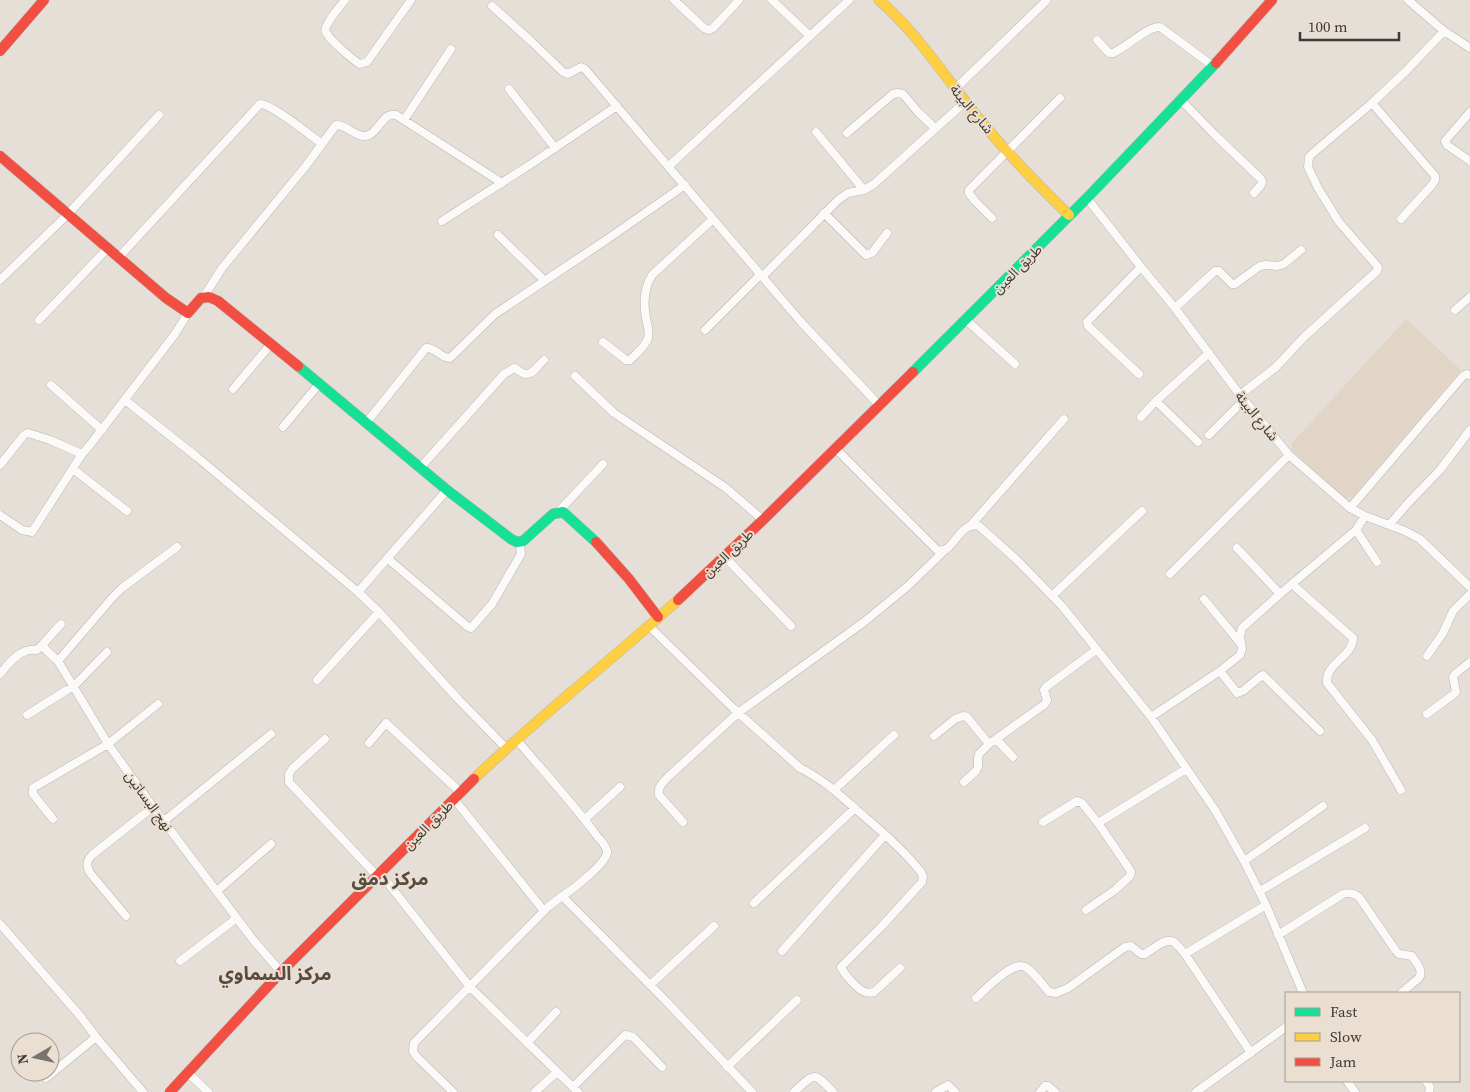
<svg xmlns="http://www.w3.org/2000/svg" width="1470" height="1092" font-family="'Source Serif 4','Noto Sans Arabic',serif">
	<rect width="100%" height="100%" fill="#e5dfd8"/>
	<path fill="#e1d5c8" d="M1406,319L1461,370L1353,497L1345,498L1292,450V443Z"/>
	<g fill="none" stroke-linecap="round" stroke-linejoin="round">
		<g stroke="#bbb6b0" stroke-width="9">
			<path id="street" d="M345,0C339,8 330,17 326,27C325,29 325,32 327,34C331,41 353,60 360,64L367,62L411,0
				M674,0L704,28L709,30L713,28L739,0
				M772,0L810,36
				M1408,0L1444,31L1470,48
				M492,6L532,42L563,72L568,74L581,67L585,69L801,322L879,405
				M1097,40L1109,53H1113C1127,47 1146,27 1160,27L1213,66
				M509,89L555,148
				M955,89L1046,1
				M1180,99L1214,134L1261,179L1262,182L1261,185L1254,193
				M1372,103L1435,176V180L1432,185L1401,219
				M1470,112L1445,141L1447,145L1470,161
				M404,120L451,49
				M816,132L864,190
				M847,133L893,94L898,93L903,94L918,112L935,128
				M669,166L849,0
				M1087,198L1141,267L1175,308L1240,395L1289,455L1350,508L1365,516L1405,531L1420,539L1470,587
				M824,213L866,255L872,253L887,233
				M992,218L975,201L969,193V190L1060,98
				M442,221L531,164L617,106
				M498,235L545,281
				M119,257L260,104C272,104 310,135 322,144
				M762,277L838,200L848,193L864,190L874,184L965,102
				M0,280L68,214L159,115
				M203,298L222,268L305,167L336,125C347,124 357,140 369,135C380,130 383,112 396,115L502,183
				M1175,308L1215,271H1219L1232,284H1235L1260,266L1266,265L1277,266L1284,264L1301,250
				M1455,310L1470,297
				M39,320L108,248
				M966,320L1015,364
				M705,330L760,275
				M603,342L626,360H630C636,354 646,346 648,338C650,331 647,324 646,318C643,302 644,288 652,275L713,219
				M1139,374L1088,326L1087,322L1141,267
				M575,376L614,413L726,488L763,520
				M51,385L102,430
				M233,389L271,344
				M1240,395L1276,367L1304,337L1377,271L1378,267L1339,222L1318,188L1308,167L1309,157L1313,153L1372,103L1407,70L1444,31
				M125,400L197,457L358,592L379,612L459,700L506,748
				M1156,401L1198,442
				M1141,417L1156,401L1209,353
				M366,423L426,348C436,347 440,358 450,358L495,314L606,240L685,185
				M283,427L319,384
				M1209,435L1244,400
				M835,448L937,550C955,555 957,521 979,526L1017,560L1062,606L1151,717L1215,810L1244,861L1266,905L1303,993
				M0,465L24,435L28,433L50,440L82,454L90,445L175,334L188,313
				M420,468L504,374L514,368C518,369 522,374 526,374C534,374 539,364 544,360
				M73,469L127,511
				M1350,508L1463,376L1467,374L1470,375
				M558,512L603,464
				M0,515L22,530L32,532L82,454
				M1390,524L1408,503L1440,470L1470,430
				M971,525L1064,419
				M1356,530L1377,562
				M1237,548L1280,594
				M724,556L791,626
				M387,558L468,627L471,628L492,604L521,554L520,543
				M1170,574L1289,455
				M1292,584L1353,638C1353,657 1325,663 1327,683L1372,740L1401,790
				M358,592L447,490
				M1052,596L1142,511
				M1204,599L1241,644
				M61,624L43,644L45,649L58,661L108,744L153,807L254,941L281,972
				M649,626L733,708L800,768C825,780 844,799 865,817C885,834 905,852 921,872L923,877L922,882L882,926L841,967C844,974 858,990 865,992C868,993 870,993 874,992L900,968
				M1427,656L1443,633L1453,611L1470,594
				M58,661L112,598L122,588L177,547
				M1220,671L1237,693L1243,691L1261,676L1263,675L1320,731
				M0,674C9,663 21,647 37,650L43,644
				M317,680L379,612
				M1427,714L1454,694L1456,692L1453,677L1455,674L1470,662
				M27,715L67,690L73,687L107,652
				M1151,717L1220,671L1240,655L1242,649L1240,636L1242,628L1280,594L1356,530L1365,516
				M934,736L955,719L963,716L967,717L989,744L996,739
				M325,739L292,769L289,774V782L377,876
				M516,739C543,771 572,802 597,836C600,840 607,846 607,852C609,861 571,891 562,896L665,1000L752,1092
				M369,743L386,723L460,792
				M1013,757L996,739L1045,704L1047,700L1044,690L1046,687L1096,650
				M964,782L976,771L978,767V758L979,754L989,744
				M835,789L894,735
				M454,799L544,911
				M53,819L33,794V788L108,744L158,704
				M585,819L620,787
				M164,821L271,734
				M683,822L659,795C657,787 663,783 668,777L738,713L864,622L909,585L945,550
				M1043,822L1077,801L1082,803L1098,823L1186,769
				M1244,861L1323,806
				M380,873L470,987L578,1092
				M217,891L271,844
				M1260,891L1365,828
				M754,903L855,808
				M1086,910L1115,890L1130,876L1131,872L1128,867L1098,823
				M126,916L90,873C86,866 86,861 92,855L153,807
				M0,924L81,1017L96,1037
				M1278,935L1343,894C1349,892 1353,893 1359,897L1396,951L1399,954L1412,956C1416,963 1424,970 1419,978L1401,993
				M782,951L885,835
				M1185,954L1251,1053
				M180,961L237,918
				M650,985L714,926
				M976,998C986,989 1014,958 1027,968C1035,974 1042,984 1049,992L1056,993L1068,988L1125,947L1131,946L1141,954H1145C1152,950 1165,937 1174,942C1178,945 1181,950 1185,954L1266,905
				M527,1043L556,1012
				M727,1067L797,1000
				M188,1073L208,1092
				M46,1078L96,1037L143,1092
				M1347,1081L1355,1092
				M1426,1081L1430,1087L1429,1092
				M573,1087L625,1035L633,1037L662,1067
				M453,1092L416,1056L413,1051L414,1043L548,907L562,896
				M535,1092L557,1072
				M794,1092C815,1073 813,1071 833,1092
				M936,1092L948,1085L955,1092
				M1040,1092L1045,1086H1048L1055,1092
				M1196,1092L1286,1027"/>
		</g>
		<g stroke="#bbb6b0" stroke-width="11">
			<path id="fast" d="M298,366L447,490L511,539L517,542L523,541L553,514L563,512L596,542
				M913,372L1087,198L1216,63"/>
		</g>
		<g stroke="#bbb6b0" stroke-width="11">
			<path id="slow" d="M879,0C917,33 944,75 975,114C1004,150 1036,183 1069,215
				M474,779C539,716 611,661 678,600"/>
		</g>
		<g stroke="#bbb6b0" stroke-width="11">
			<path id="jam" d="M0,51L44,0
				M1216,63L1272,0
				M0,156L166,298L188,313L201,298L209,297L218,301L298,366
				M596,542L629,579L658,617
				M678,600L763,520L913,372
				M170,1092L281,972L474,779"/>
		</g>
		<use href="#street" stroke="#fbfaf9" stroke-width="8"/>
		<use href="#fast" stroke="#16e098" stroke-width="10"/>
		<use href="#slow" stroke="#ffcf43" stroke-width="10"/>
		<use href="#jam" stroke="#f24e42" stroke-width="10"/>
	</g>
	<g text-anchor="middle" stroke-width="4" stroke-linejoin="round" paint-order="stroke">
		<g font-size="14" fill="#3f3a35" stroke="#ebdfd2">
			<text transform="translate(972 109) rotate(50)" y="5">شارع البيئة</text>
			<text transform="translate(1017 269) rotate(-45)" y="5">طريق العين</text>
			<text transform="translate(1257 416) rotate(51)" y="5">شارع البيئة</text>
			<text transform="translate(728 553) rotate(-43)" y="5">طريق العين</text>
			<text transform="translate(149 801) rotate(54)" y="5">نهج البساتين</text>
			<text transform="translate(428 825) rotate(-45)" y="5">طريق العين</text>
		</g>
		<g font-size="19" font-weight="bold" fill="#564c42" stroke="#ebdfd2">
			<text x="390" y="885">مركز دمق</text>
			<text x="275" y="980">مركز السماوي</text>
		</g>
	</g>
	<rect x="1285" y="992" width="175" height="90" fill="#ebdfd2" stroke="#a69d93"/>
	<rect x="1295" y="1008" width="25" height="8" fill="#16e098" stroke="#a69d93"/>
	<text x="1330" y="1017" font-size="15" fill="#3f3a35">Fast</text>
	<rect x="1295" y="1033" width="25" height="8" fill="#ffcf43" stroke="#a69d93"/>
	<text x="1330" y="1042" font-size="15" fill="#3f3a35">Slow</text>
	<rect x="1295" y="1058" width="25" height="8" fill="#f24e42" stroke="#a69d93"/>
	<text x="1330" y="1067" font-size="15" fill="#3f3a35">Jam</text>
	<g transform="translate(35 1057) rotate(261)"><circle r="24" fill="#ebdfd2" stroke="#a69d93"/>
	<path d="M0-4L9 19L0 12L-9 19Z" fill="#79746e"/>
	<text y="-8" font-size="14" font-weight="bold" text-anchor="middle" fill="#3f3a35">N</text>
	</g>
	<path d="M1300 32v8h99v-8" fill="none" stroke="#3f3a35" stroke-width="2.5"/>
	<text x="1308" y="32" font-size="15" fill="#3f3a35" stroke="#ebdfd2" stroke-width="4" paint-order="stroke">100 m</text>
</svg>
